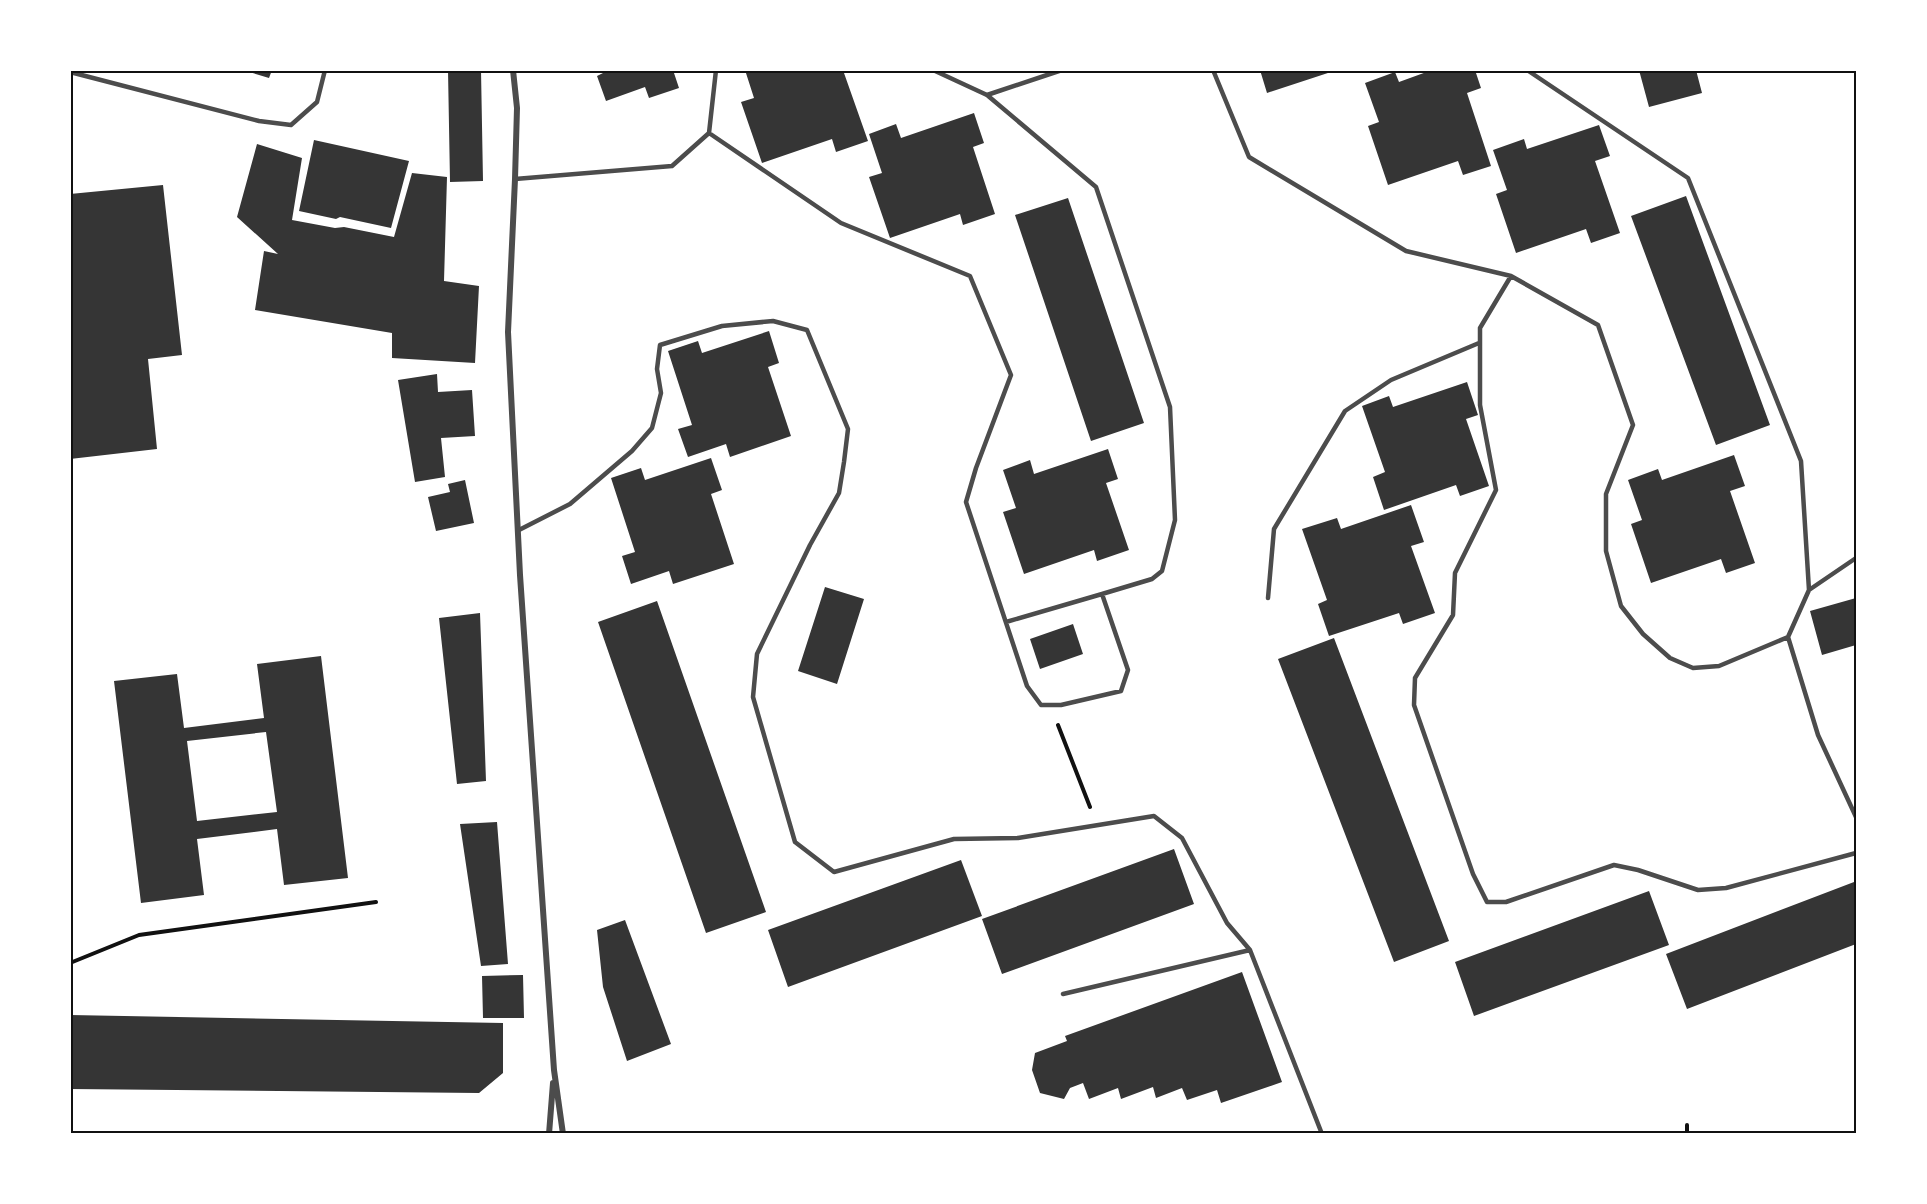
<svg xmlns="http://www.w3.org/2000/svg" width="1927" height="1204" font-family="Overpass,sans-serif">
	<rect width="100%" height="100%" fill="#fff"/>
	<path fill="#353535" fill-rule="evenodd" d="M243,70H272L269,78Z
		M448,70H481L483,181L450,182Z
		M609,70H673L679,88L649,98L645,87L606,101L597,76Z
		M745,70H850L844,73L868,141L836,152L832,139L762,163L741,102L754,98Z
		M1260,70H1334V71L1267,93Z
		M1432,70H1475L1481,88L1467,93L1491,166L1463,175L1458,161L1388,185L1368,126L1379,122L1365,83L1395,72L1399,82Z
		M1639,70H1696L1702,93L1649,107Z
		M974,113L984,143L973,147L995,214L963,225L960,214L890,238L869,177L882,173L869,134L896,124L901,138Z
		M1599,125L1610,156L1595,161L1620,233L1591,243L1586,229L1516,253L1496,194L1507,190L1493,150L1524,139L1527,149Z
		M314,140L409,161L391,228L340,217L336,219L299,211Z
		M257,144L302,158L292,220L335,228L344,227L394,237L412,173L447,177L444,281L479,286L475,363L392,358V333L255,310L264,251L278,254L237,217Z
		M163,185L182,355L148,359L157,449L70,459V194Z
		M1686,196L1770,425L1716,445L1631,216Z
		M1068,198L1144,423L1091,441L1015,215Z
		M769,331L779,363L768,367L791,436L730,457L726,444L688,457L678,429L692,425L668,351L698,341L702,353Z
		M437,374L438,392L472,390L475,436L441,438L445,477L415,482L398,380Z
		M1467,382L1478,415L1466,419L1489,486L1460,496L1456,485L1384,510L1373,477L1385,472L1362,406L1389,396L1393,407Z
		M1108,449L1118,479L1106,483L1129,550L1097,561L1094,550L1024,574L1003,512L1016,508L1003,470L1030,460L1034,474Z
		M1734,455L1745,486L1730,491L1755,563L1726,573L1721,559L1651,583L1631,524L1642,520L1628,480L1658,469L1662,480Z
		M711,458L722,490L711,494L734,564L673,584L669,571L631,584L622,556L635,552L611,478L641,468L645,480Z
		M465,480L474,523L436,531L428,497L450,492L448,484Z
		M1411,505L1424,542L1411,546L1435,613L1403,624L1399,613L1329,636L1318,604L1327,600L1302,529L1337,518L1341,529Z
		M825,587L864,599L837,684L798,671Z
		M1856,598V645L1822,655L1810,611Z
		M657,601L766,912L706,933L598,622Z
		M480,613L486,781L457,784L439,618Z
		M1073,624L1083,654L1040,669L1030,639Z
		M1334,638L1449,941L1394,962L1278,659Z
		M321,656L348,878L284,885L277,829L197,839L204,895L141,903L114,681L177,674L184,728L264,718L257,664ZM266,732L277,812L197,821L187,741Z
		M497,822L508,964L481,966L460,824Z
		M1174,849L1194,904L1002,974L982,919Z
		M961,860L982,916L788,987L768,930Z
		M1854,882L1856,889V944L1687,1009L1666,954Z
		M1649,891L1669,945L1474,1016L1455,962Z
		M625,920L671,1044L627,1061L603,987L597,930Z
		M1242,972L1282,1082L1221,1103L1217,1090L1187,1100L1182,1088L1156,1098L1153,1087L1121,1099L1118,1088L1089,1099L1083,1083L1070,1088L1064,1099L1040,1093L1032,1070L1035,1053L1067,1041L1065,1036Z
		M523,975L524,1018H483L482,976Z
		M70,1015L503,1023V1073L479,1093L70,1089Z"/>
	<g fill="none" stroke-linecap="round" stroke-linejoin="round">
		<path stroke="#111" stroke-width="4" d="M1058,725L1090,807
			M70,963L139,935L376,902
			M1687,1134V1125"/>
		<path stroke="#4c4c4c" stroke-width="4.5" d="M933,70L987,95L1096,187L1170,407L1175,520L1162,571L1152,579L1102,594
			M1213,70L1249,157L1406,251L1511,276L1598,325L1633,425L1606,494V551L1621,606L1643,634L1670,658L1693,668L1719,666L1788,637L1818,735L1856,817
			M1527,70L1688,178L1801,461L1809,590L1788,637
			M70,72L259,121L291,125L317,102L325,70
			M987,95L1062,70
			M709,133L841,223L970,276L1011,375L976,468L966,502L1027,686L1041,705H1061L1121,691L1128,670L1102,594L1006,622
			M515,179L672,166L709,133L716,70
			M1511,276L1480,328V405L1496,490L1455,573L1453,615L1415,678L1414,705L1473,874L1487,902H1506L1614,865L1638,870L1698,890L1726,888L1856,853
			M519,530L570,504L632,451L652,428L661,393L657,369L660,345L722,326L773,321L807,330L848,429L844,462L839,493L810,545L757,654L753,697L795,842L834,872L954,839L1018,838L1154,816L1182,838L1227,923L1250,950L1322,1134
			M1809,590L1856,558
			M1268,598L1274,529L1345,411L1391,380L1479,343
			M1063,994L1250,950"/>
		<path stroke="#4c4c4c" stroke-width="6" d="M513,70L517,108L515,179L508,332L520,575L554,1070L563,1134
			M549,1134L553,1083"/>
	</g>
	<rect width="1927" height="1204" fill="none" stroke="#ffffff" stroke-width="144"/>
	<rect x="72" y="72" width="1783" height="1060" fill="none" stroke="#111" stroke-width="2"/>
</svg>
